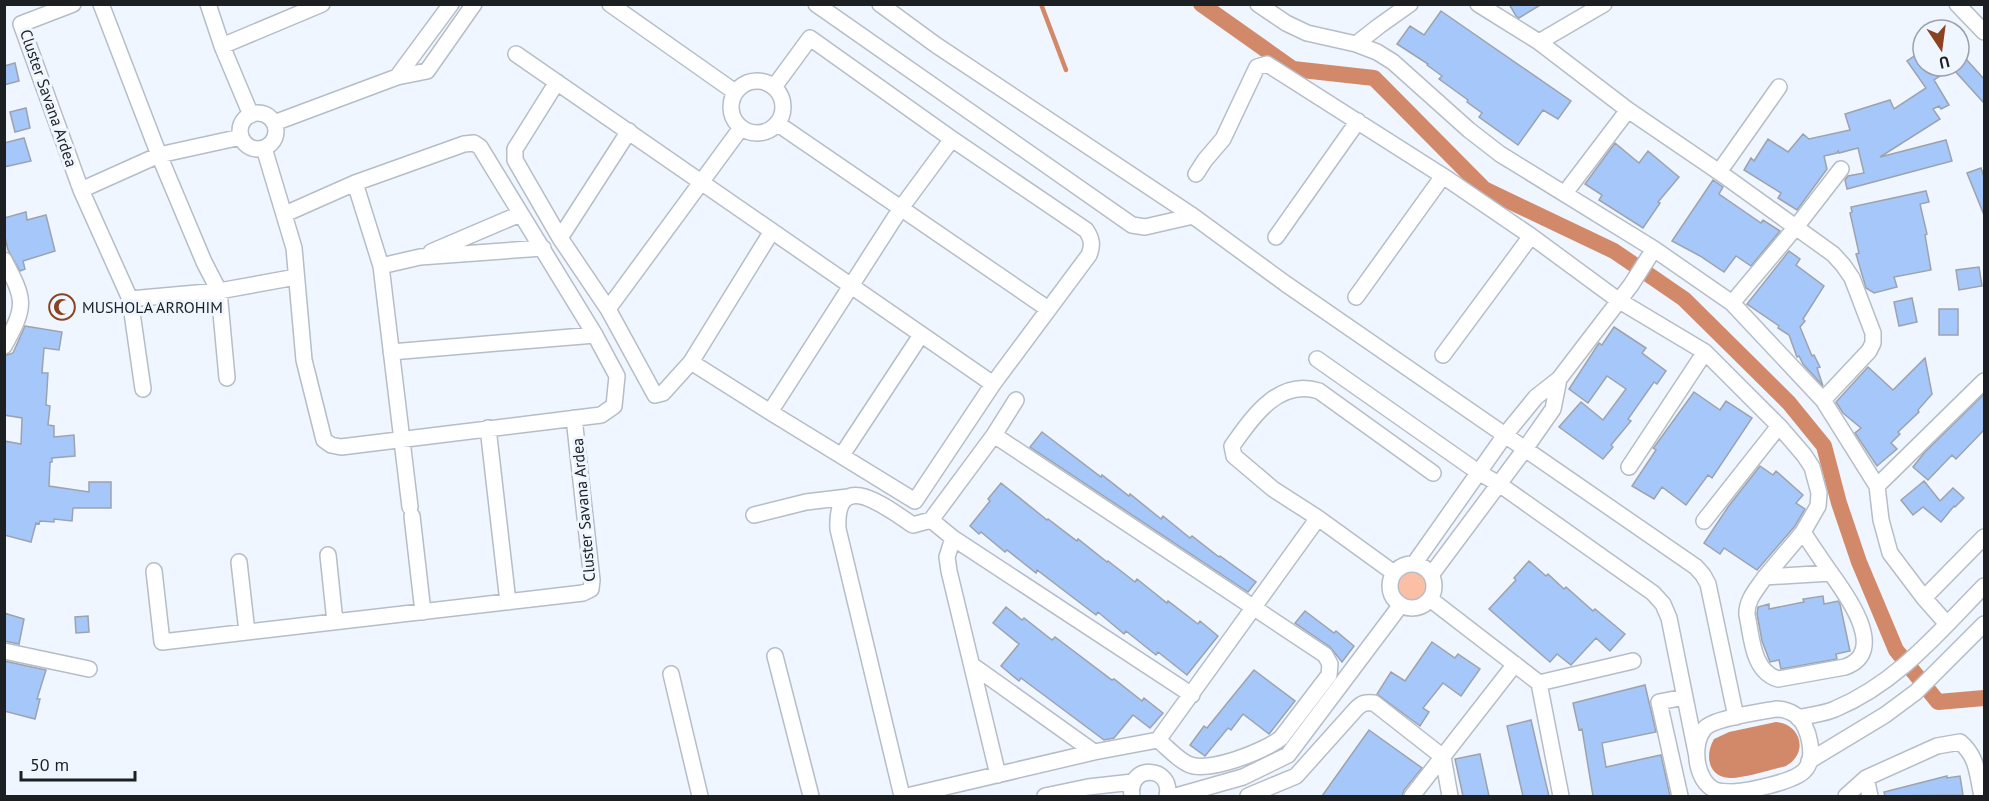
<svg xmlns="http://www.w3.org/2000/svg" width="1989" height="801" font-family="'PT Sans',sans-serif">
	<rect width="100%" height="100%" fill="#f0f6ff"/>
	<path fill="#fbbfa6" d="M1397 588a15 15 0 1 1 30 0a15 15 0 1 1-30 0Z"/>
	<path fill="#d2896a" d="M1776,722C1801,724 1809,753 1786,766C1774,769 1741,779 1730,778C1707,777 1705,754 1714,739L1729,732Z"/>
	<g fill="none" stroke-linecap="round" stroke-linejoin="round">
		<path stroke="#d2896a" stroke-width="4.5" d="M1041,4L1066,70"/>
		<path stroke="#d2896a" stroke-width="16" d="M1201,4L1293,69L1374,78L1484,189L1614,251L1684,299L1789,403L1824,446L1839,503L1859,562L1896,650L1938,702L1984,698"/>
	</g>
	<path fill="#a6c7f9" stroke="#9ca3ad" stroke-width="1.5" d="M1509,4H1542L1519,18L1516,16Z
		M1441,11L1571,101L1558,119L1543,110L1518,145L1479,117L1482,113L1467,102L1468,100L1439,79L1442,76L1427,65L1428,64L1397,44L1410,26L1424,35Z
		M1923,50V66H1937L1943,74L1934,80L1949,105L1941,109L1939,106L1933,109L1940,119L1880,157L1946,140L1952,161L1847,189L1845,180L1848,176L1864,173L1858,148L1839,153L1838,151L1837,153L1824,156L1827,169L1797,210L1778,198L1781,193L1744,170L1751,158L1754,161L1768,139L1788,152L1803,134L1809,139L1850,130L1845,114L1890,100L1894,109L1926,88L1907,61Z
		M1966,59L1984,79V103L1954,70Z
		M15,63L19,81L4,85V66Z
		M26,108L30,128L15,132L10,112Z
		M24,138L31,161L4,167V143Z
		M1615,143L1639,163L1648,151L1679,177L1658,202L1660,203L1643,228L1599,200L1602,195L1585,184Z
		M1981,168L1984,177V215L1967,173Z
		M1713,180L1723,187L1719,194L1761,223L1763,220L1780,231L1751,266L1736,256L1724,272L1700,256L1672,241Z
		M1926,191L1929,202L1920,204L1927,234L1925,235L1931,270L1894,277L1897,287L1874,293L1866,288L1856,254L1859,253L1850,213L1852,212L1851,207Z
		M26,212L27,220L46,215L55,251L23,261L25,269L20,271L8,250L4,233V218Z
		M1789,251L1800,259L1796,265L1824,286L1803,319L1805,321L1800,327L1812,356L1814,355L1820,367L1817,368L1823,386L1803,364L1799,356L1797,357L1789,335L1778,328L1779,326L1747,304Z
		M1979,267L1982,286L1959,290L1956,270Z
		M69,297L73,310L54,316L51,303Z
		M1912,298L1917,322L1899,326L1894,302Z
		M1939,309H1958V335H1939Z
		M25,326L62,332L59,350L44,348L42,373H48L46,405L50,406L48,425L54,426V437L74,435L75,456L52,458V462H50L49,486L89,492V482H111V508H73L72,521L54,519V522L40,521L39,524L36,523L31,542L4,535V441L21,444L22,418L4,415V356L13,353Z
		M1614,327L1646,348L1642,353L1666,371L1657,384L1654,382L1628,419L1631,421L1611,445L1613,447L1603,459L1559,427L1581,402L1603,420L1626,389L1607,376L1588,403L1569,389L1599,343L1602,345Z
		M1925,358L1932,394L1918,410L1919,412L1898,432L1900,434L1891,443L1897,449L1877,466L1855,433L1861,428L1843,413L1836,402L1868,367L1893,390Z
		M1694,392L1720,410L1726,401L1752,418L1712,478L1708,475L1686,505L1662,487L1654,499L1632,486L1656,450L1653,448L1655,446Z
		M1984,394V430L1956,459L1952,455L1928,480L1913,467L1925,452Z
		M1042,432L1101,477L1102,475L1129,496L1130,494L1161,519L1163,516L1190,538L1192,536L1219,557L1220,556L1256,582L1248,592L1030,447Z
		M1760,466L1773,475L1776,471L1803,495L1796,503L1805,509L1795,526L1757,570L1724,548L1720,554L1704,543L1728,507Z
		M1924,481L1940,501L1953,488L1964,498L1955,507L1954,506L1941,522L1923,507L1913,515L1901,500Z
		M1001,483L1047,520L1048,519L1077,541L1078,539L1107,562L1108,561L1135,582L1137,579L1167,603L1168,601L1198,624L1200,621L1218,636L1187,675L1158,652L1156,655L1126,631L1124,634L1098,612L1096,615L1037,570L1036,573L1007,550L1005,552L981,532L979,534L970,526L990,501L988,499Z
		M1529,561L1546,576L1548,574L1564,589L1566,587L1593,611L1595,609L1625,634L1610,651L1596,638L1571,665L1557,654L1550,662L1489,609L1516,580L1514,578Z
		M1823,596L1824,604L1838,601L1840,604L1850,651L1836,654L1837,659L1781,669L1779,660L1770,662L1762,641L1757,614L1758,607L1769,604V609L1804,602L1803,599Z
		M1006,607L1022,620L1024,618L1052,640L1055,637L1112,680L1114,679L1142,701L1144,698L1163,713L1150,728L1133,715L1114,738L1104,740L1021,678L1019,681L1001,666L1019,644L993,623Z
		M1305,611L1334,633L1336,631L1354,646L1342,662L1330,647L1295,623Z
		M4,613L24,619L19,644L4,641Z
		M88,616L89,632L76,633L75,617Z
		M1432,642L1455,658L1458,654L1480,669L1461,696L1443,683L1423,708L1429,712L1420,726L1377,694L1391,672L1405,681Z
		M4,661L46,670L37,699H40L35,719L4,711Z
		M1254,670L1295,701L1269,734L1243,714L1231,730L1228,728L1205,756L1190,745L1204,726L1207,728Z
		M1645,685L1656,732L1602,743L1606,767L1661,755L1670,796H1593L1582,729L1579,730L1573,703Z
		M1531,720L1540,759L1549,796H1523L1516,766L1507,726Z
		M1369,730L1422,768L1404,790L1402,796H1322Z
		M1480,754L1489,796H1463L1455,759Z
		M1947,776V778L1960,776L1963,795L1885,796L1884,792Z"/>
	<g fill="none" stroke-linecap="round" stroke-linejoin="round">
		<g stroke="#b6bdc7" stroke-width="18">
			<path id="street" d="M73,4L21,24L81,190L130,299L143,389
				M101,4L159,155L204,262L219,291L227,378
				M208,4L222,46L251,115
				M610,4L735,92
				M816,4L1132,225L1145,227L1193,216
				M880,4L936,45L1193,216L1286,284L1696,567L1703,575L1708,584L1736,717
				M1258,4L1286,23L1307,33L1356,44L1377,52L1393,62L1469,130L1500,154L1654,249L1732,303L1823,400L1877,486L1881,520L1890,553L1924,598L1947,624
				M1478,4L1539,42L1628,110L1719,172L1833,254L1843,265L1852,278L1873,333V343L1869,351L1823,400
				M1957,4L1984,32
				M1539,42L1604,4
				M1356,44L1379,26L1410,4
				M222,46L322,4
				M516,54L993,384
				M397,77L451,4
				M731 107a26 26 0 1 1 52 0a26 26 0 1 1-52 0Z
				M557,82L515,149V160L560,238L608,309L655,395L663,393L691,362L772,231
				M240 131a18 18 0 1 1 36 0a18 18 0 1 1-36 0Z
				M274,123L397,77L427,71L474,4
				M778,124L1048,309
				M264,148L294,248L304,360L324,440L331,445L341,447L601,415L614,406L617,376L595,335L480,147L474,143L464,144L355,183L285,214
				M1719,172L1779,87
				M1196,174L1205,160L1223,139L1257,67L1267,64L1443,176L1531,236L1618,300L1705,352L1779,426L1804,455L1812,467L1819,493L1818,506L1803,532C1812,546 1821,559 1830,572C1846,594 1889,652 1845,667L1778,679C1752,671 1752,637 1747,615C1746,600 1757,589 1765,577L1831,573
				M355,183L381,266L410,507
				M81,190L159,155L241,137
				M1565,193L1628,110
				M1276,237L1358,121
				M560,238L629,131
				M431,252L520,214
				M4,260C25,300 27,305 4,346
				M381,266L420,257L543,248
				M1356,297L1443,176
				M130,299L219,291L296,277
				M1732,303L1796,227L1841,169
				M608,309L741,128
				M391,352L595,335
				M1443,355L1531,236
				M1317,359L1478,472L1499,484L1653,593L1663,604L1669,618L1697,757
				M691,362L770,412L915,501L993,384L1089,255C1093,245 1092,239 1086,230L952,139L810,38L774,87
				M770,412L901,208L952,139
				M488,428L508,602
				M994,435L1325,655L1330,664L1329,675L1281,738C1265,751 1207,774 1188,764C1177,759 1167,747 1158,740
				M842,455L921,335
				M1629,467L1705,352
				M1877,486L1984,381
				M754,515L806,502L848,497
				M412,516L423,612
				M931,520L953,538L1192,695
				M1704,521L1779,426
				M953,538L947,557L949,571L998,775
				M328,555L335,622
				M239,562L247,632
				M1390 586a22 22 0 1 1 44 0a22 22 0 1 1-44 0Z
				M1414,564L1505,435L1536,397L1559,379L1631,285L1654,249
				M154,571L162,642L583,593L591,589L592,580L574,418
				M1394,573L1318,518L1273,489L1234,456L1232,446C1252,418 1278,378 1319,391L1433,473
				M1431,575L1525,449L1553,409L1559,379
				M1765,577L1803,532
				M1924,598L1984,537
				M1430,599L1539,683L1633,661
				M4,651L89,669
				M775,656L811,796
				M972,665L1094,752
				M671,674L700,796
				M1539,683L1561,796
				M1776,709C1784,709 1790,711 1797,716C1809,727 1817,758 1804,771C1793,782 1749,791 1733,792C1728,792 1720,792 1715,790C1695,781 1691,743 1705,728C1715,718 1760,712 1776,709Z
				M1798,718C1810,715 1824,714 1835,709C1897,683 1938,633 1984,586
				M1809,761L1885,715L1916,692L1984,624
				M1866,778L1870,796
				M902,796L838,529C835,466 887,508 913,525L931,520L994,435L1016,400
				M907,796L1094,752L1158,740L1318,518
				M1045,796L1088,787L1133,782
				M1132,796C1127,763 1174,766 1167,796
				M1176,796L1243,777L1288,755L1400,606
				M1248,796L1296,776L1356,709C1362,703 1365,702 1374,703L1443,757L1450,796
				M1412,796L1515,664
				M1680,796L1659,702L1685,697
				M1846,796L1866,778L1937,746L1960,742C1978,757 1977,775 1982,796"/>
		</g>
		<use href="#street" stroke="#fff" stroke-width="15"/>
	</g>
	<defs>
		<g id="mosque-ring" transform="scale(1.35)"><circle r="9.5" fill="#f0f6ff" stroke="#8a4221" stroke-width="1.5"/><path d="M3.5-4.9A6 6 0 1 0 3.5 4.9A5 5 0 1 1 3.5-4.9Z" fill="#8a4221"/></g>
	</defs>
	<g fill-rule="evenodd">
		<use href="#mosque-ring" x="62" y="307"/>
	</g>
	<g text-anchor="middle" stroke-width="6" stroke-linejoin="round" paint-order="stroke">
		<g font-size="16" fill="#1d2023" stroke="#f0f6ff">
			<text transform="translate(49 98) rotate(71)" y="6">Cluster Savana Ardea</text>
			<text transform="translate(583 510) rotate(-95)" y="6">Cluster Savana Ardea</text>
		</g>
		<g font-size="16" fill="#1d2023" stroke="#f0f6ff" text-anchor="start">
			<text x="82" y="313">MUSHOLA ARROHIM</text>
		</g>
	</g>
	<rect width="1989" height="801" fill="none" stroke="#1d2023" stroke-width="12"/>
	<g transform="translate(1941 48) rotate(167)"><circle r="28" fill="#f0f6ff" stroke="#9ca0a7" stroke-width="1.5"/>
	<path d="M0-4.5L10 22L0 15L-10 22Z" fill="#8a4221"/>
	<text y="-9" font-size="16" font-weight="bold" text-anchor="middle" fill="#1d2023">U</text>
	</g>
	<path d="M21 771v9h114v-9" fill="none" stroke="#1d2023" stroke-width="3"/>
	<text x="30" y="771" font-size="18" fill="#1d2023" stroke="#f0f6ff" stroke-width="4.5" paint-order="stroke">50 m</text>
</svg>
